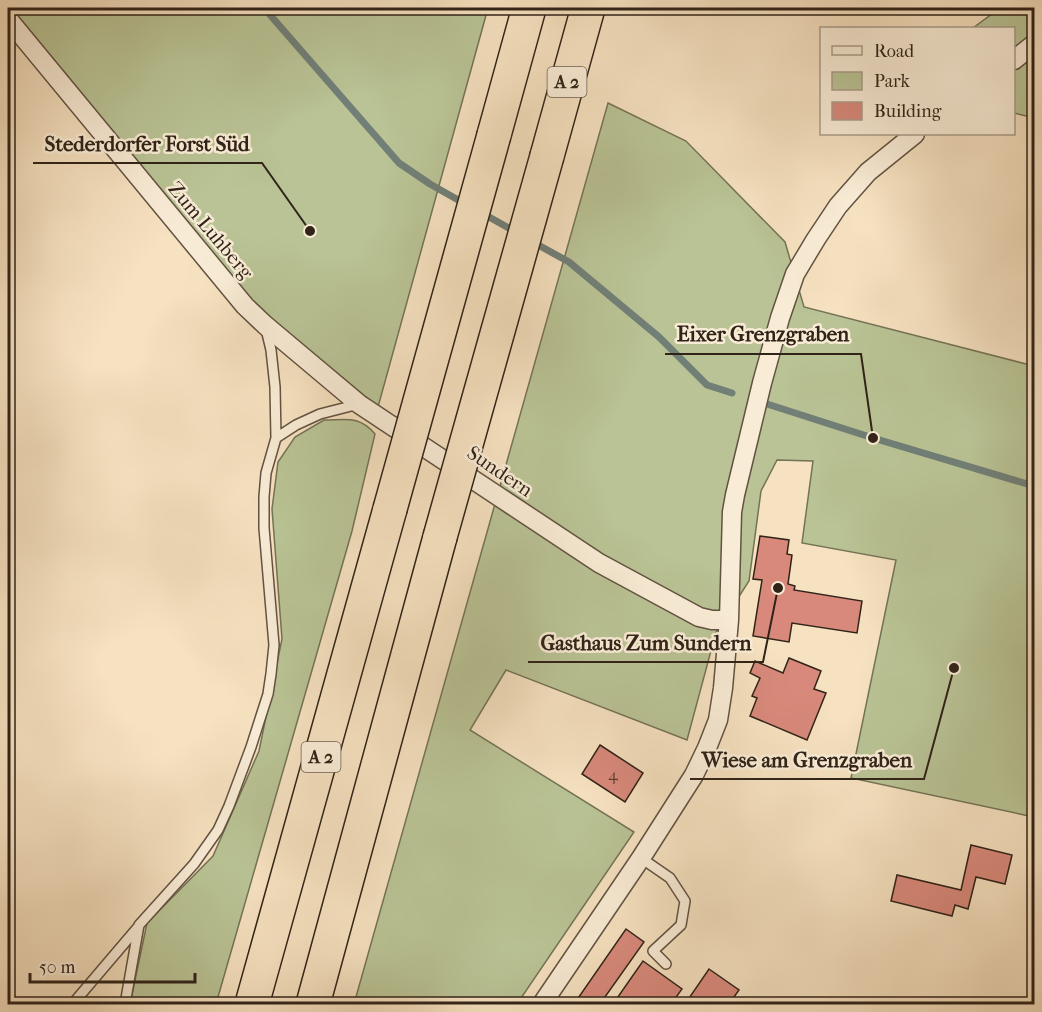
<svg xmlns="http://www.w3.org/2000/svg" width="1042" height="1012" font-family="'IM FELL French Canon',serif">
	<rect width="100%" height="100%" fill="#f6e1c0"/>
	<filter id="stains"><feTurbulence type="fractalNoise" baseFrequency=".00333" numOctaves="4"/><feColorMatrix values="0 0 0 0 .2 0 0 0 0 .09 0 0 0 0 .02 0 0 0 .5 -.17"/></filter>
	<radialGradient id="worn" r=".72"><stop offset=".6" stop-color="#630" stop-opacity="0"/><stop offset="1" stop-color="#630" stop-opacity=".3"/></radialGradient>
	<path fill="#b9c395" stroke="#747356" stroke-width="1.5" d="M8,8H488L378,407L254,304Z
		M1000,8H1034V118L1014,113V28H973Z
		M608,103L686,141L785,242L804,307L1034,366V817L851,778L896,560L802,543L813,461L777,460L761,491L749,581L716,632L687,740L506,670L470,730L634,832L517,1004H354Z
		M324,420C346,420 359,415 375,434L352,531L216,1004H130L147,923L213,856L259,751L282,639L272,509L278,462L295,437Z"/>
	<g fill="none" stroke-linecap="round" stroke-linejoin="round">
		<path stroke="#717f77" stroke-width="7" d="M264,8L399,163L430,184L467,205
			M482,213L516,232
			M531,241L569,262L659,337L707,385L732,393
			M764,403L873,438L1034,486"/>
	</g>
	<path fill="#d8897b" stroke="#302318" stroke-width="1.5" d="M760,536L789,540L787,554L792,555L788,584L795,586L794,590L862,601L857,633L792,623L789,642L753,636L762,580L753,579Z
		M789,658L821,671L814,689L826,693L807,740L750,716L757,698L752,696L760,678L750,673L755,661L783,673Z
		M600,745L643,773L625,802L582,774Z
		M971,845L1012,855L1005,884L976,877L968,909L955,905L952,916L891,901L897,875L961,890Z
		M626,929L644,942L600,1004H574Z
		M643,961L682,989L674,1000L681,1004H613Z
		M709,969L739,990L729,1004H685Z"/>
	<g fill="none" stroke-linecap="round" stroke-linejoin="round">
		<g stroke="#625242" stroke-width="12">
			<path id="lane" d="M276,438L296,425L320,414L359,404
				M641,858L670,878L685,901L681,925L653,951L666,964
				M79,1004L76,1000L139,926
				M125,1004L139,925L194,864L218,830L229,806L251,747L268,694L271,674L274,645L264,528V497L266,473L276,438L275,387L271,350L266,329"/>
		</g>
		<g stroke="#625242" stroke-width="21">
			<path id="street" d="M8,19L245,306L265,325L359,404L599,563L699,617L712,620H729
				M1014,60L1034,44
				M542,1004L641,858L694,775L707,748L718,720L723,688L729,620L732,512L735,495L762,383L780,318L795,274L816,239L838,206L868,172L915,134"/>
		</g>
		<g stroke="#302318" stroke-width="36">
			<path id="highway" d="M494,135L529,8
				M547,156L588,8
				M252,1004L390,509
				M313,1004L440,537"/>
		</g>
		<use href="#lane" stroke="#f9ecd6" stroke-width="9"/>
		<use href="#street" stroke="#f9ecd6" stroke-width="18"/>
		<use href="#highway" stroke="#f6e1c0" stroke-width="33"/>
		<g stroke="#302318" stroke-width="36" stroke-linecap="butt">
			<path id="highway-bridge" d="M390,509L494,135
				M440,537L547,156"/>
		</g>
		<use href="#highway-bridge" stroke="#f6e1c0" stroke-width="33"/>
	</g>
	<g text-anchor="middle" stroke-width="5" stroke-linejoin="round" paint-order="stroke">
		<g font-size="16" fill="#5a3c31">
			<text x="613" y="780">4</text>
		</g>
		<g fill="#f9ecd6" stroke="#6c5f51" stroke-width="1.5">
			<rect x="547.5" y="67" width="39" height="30" rx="4.5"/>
			<rect x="301.5" y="742" width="39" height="30" rx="4.5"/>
		</g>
		<g font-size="18" font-weight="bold" fill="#302318">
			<text x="567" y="88">A 2</text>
			<text x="321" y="763">A 2</text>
		</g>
		<g font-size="20" fill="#302318" stroke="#f9ecd6">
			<text transform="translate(211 230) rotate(50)" y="7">Zum Luhberg</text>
			<text transform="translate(500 471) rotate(34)" y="7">Sundern</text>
		</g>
	</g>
	<path fill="none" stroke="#302318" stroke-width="2" d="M310 231L262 163H33M873 438L861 354H665M778 588L763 662H528M954 668L924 779H690"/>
	<g fill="#302318" stroke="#f9ecd6" stroke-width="2">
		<circle cx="310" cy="231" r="6"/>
		<circle cx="873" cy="438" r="6"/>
		<circle cx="778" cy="588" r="6"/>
		<circle cx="954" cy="668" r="6"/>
	</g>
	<g font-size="21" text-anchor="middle" font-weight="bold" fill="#302318" stroke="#f9ecd6" stroke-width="5" stroke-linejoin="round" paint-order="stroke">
		<text x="147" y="151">Stederdorfer Forst Süd</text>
		<text x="763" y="341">Eixer Grenzgraben</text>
		<text x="646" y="650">Gasthaus Zum Sundern</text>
		<text x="807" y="767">Wiese am Grenzgraben</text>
	</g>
	<rect width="1042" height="1012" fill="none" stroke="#f6e1c0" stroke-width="30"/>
	<rect x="9" y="9" width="1024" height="994" fill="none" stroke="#302318" stroke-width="3"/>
	<rect x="15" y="15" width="1012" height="982" fill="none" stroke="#302318" stroke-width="1.5"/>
	<rect x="820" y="27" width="195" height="108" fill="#f9ecd6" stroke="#a99c8a" stroke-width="1.5"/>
	<rect x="832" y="46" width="30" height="9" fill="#f9ecd6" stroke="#a99c8a" stroke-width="1.5"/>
	<text x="874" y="57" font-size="18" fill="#302318">Road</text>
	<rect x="832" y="72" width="30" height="18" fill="#b9c395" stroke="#a99c8a" stroke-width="1.5"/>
	<text x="874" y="87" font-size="18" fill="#302318">Park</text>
	<rect x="832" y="102" width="30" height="18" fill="#d8897b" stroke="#a99c8a" stroke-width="1.5"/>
	<text x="874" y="117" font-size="18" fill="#302318">Building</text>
	<path d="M30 973v9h165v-9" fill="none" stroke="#302318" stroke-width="3"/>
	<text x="39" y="973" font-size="18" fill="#302318" stroke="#f9ecd6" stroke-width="4.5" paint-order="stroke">50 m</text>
	<rect width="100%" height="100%" filter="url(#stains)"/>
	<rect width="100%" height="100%" fill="url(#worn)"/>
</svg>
